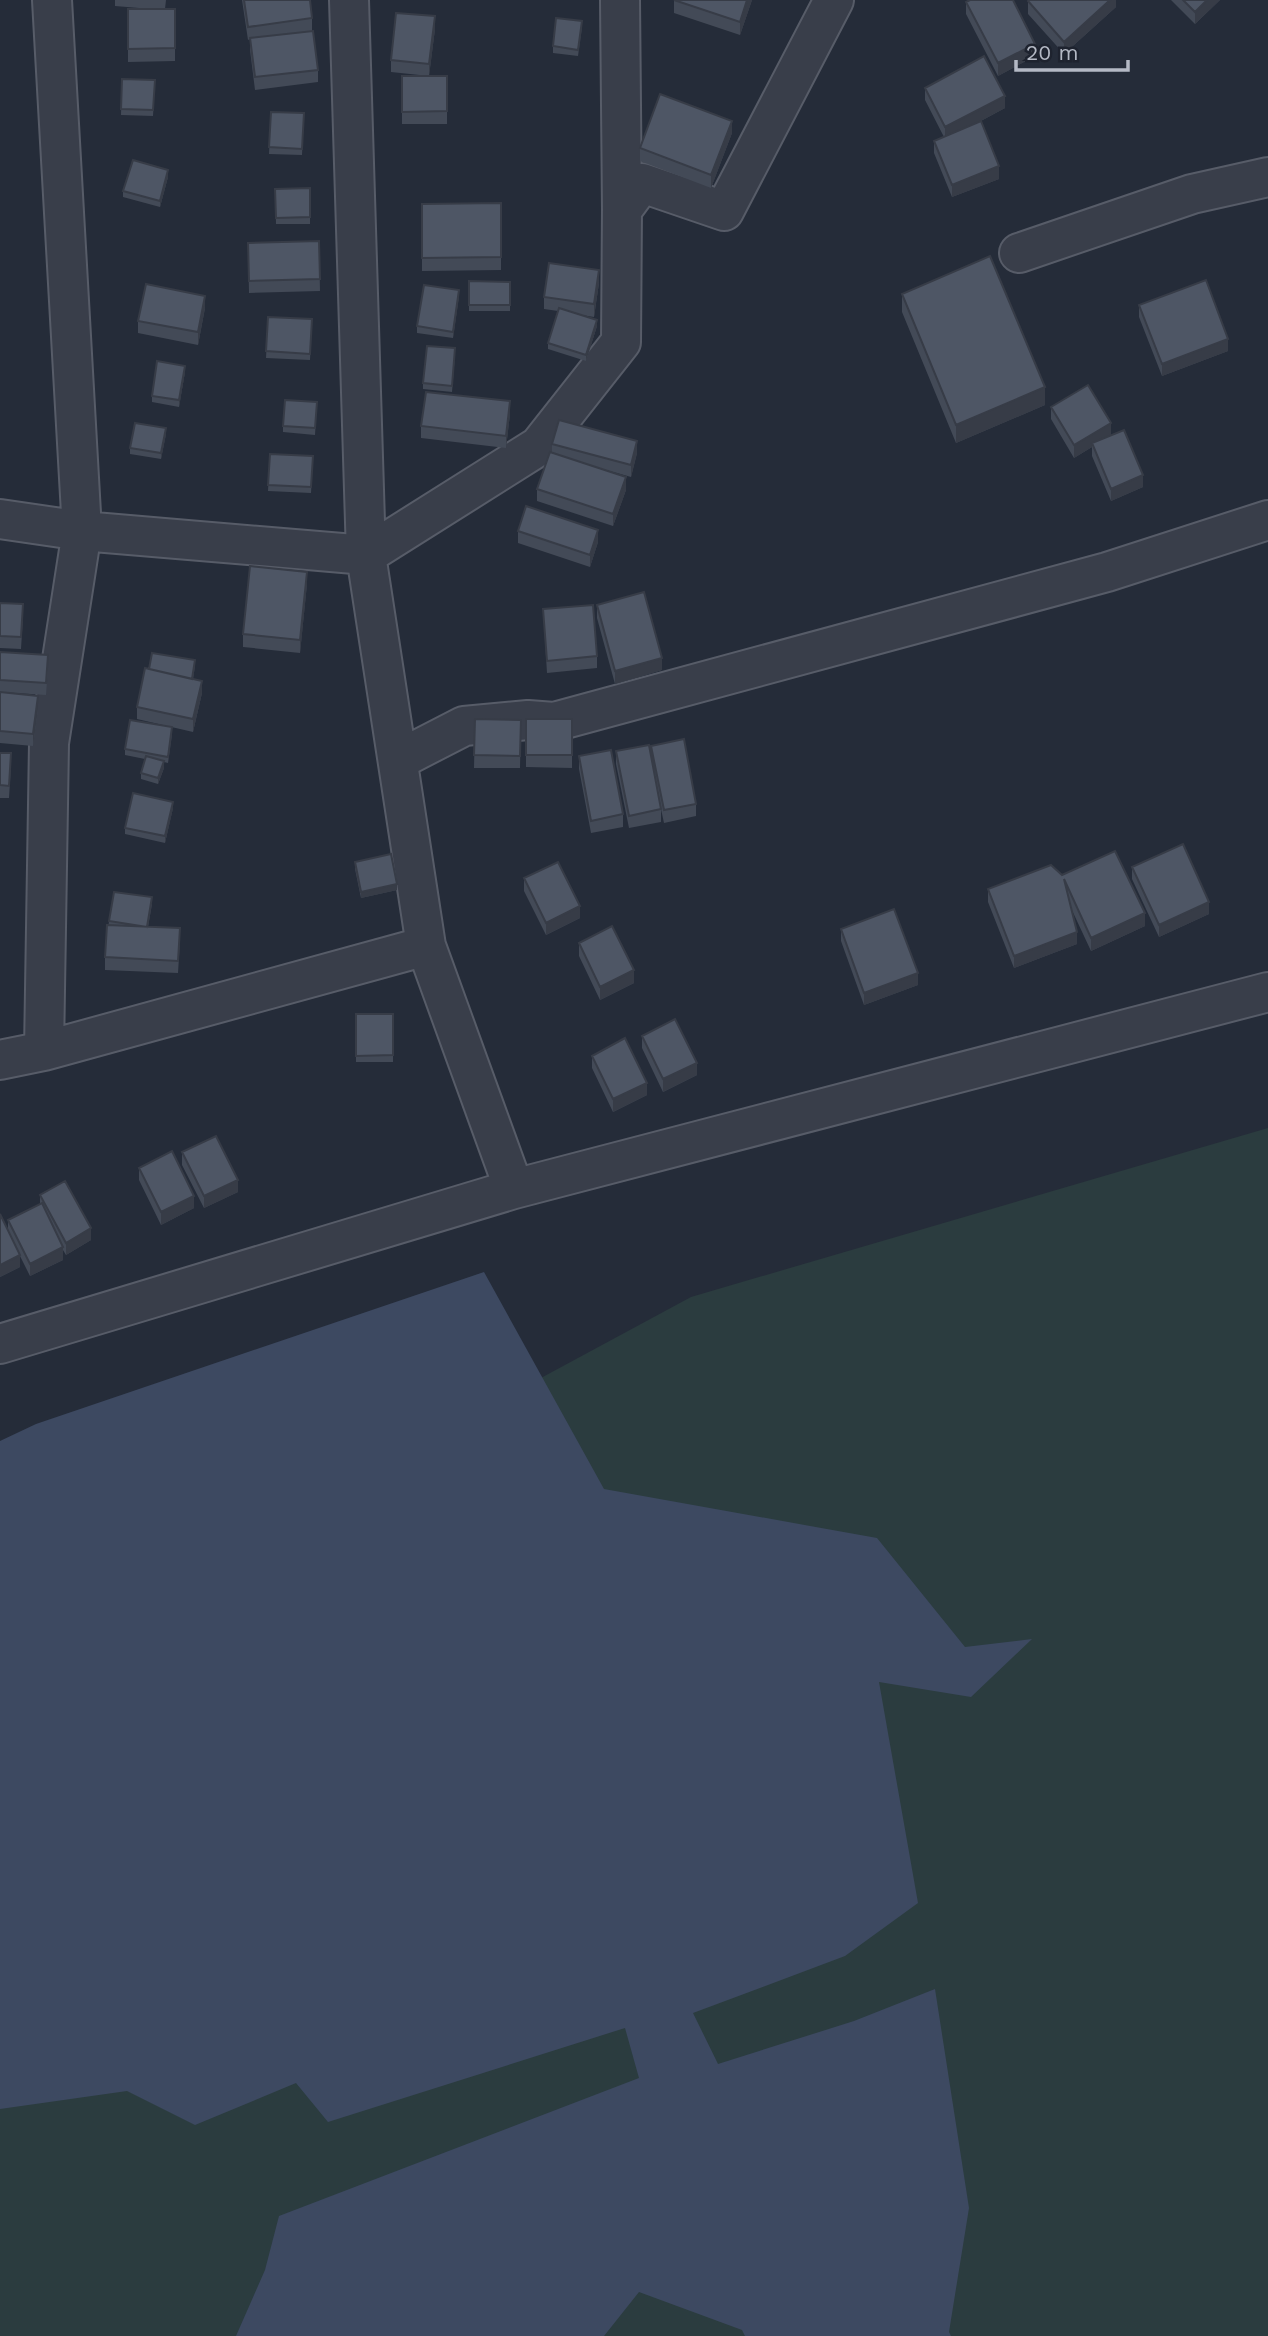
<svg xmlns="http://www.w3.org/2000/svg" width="1268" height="2336" font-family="'Work Sans',sans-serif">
	<rect width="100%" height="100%" fill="#252c39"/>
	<path fill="#2b3c3f" d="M1268,1128V2336H0V1670L691,1297Z"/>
	<path fill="#3d4961" d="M484,1272L604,1489L877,1538L965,1647L1032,1639L971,1697L879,1682L918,1903L845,1956L693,2013L718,2064L854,2021L935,1989L969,2208L949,2332L951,2336H745L742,2330L639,2292L604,2336H236L265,2270L279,2216L639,2078L625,2028L328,2122L296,2083L195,2125L127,2091L0,2109V1441L36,1424Z"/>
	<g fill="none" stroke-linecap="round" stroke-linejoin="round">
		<g stroke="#575c68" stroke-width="42">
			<path id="street" d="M52,0L82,531L49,743L44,1051L426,946
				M349,0L366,555L426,946L514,1189
				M620,0L622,210
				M1019,253L1192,194L1268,177
				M0,519L82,531L366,555L539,446L621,342L622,210L642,183L724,211L834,0
				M398,760L464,726L528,720L554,722L1107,572L1268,520
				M0,1060L44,1051
				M0,1344L514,1189L1268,992"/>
		</g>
		<use href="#street" stroke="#393e4a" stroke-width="38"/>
	</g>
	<path fill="#434a57" d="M115,0H166L165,9H175V61L128,62V9H151L115,6Z
		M242,0H310L312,18V31L318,70V82L255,90L250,50V39L248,40Z
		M674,0H752L740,35L674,13Z
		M1116,0V7L1064,54L1028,14V1Z
		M1171,0H1220L1195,24Z
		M966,2L1035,56L998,76L966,14Z
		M582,27L578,56L553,53V46Z
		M435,29L429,76H447V124H402V76H429L391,72V60Z
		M122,79L155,80L153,116L121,115Z
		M925,88L1005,108L979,122L999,179L952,197L934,153V141L944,137L925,100Z
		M271,112L304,113L302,155L269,154Z
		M732,133L711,188L640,161V148Z
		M168,177L160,207L123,197V191Z
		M310,188V224H276L275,189Z
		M501,203V270L422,271V204Z
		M319,241L320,291L249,293L248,243Z
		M469,281L510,282V311H469Z
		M599,283L594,317L581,315L597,326L586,361L548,349V343L558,311L544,309V297Z
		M902,294L1045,405L956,443L902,312Z
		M459,296L453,338L417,333V326Z
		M1139,305L1228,351L1162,376L1139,317Z
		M205,308L198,345L138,333V321Z
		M268,317L312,319L310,360L266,358Z
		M455,355L452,392L423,389V383Z
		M185,372L179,407L152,402V396Z
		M317,402L315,435L283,432V426Z
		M1051,407L1111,435L1143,487L1111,501L1092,456V447L1074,458L1051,419Z
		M510,414L506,448L421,438V426Z
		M166,434L161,459L130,454V448Z
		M552,444L637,453L631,477L606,470L626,490L613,526L537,501V489L552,453Z
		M270,454L313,456L311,493L268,491Z
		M518,531L598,542L590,567L518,543Z
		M307,584L300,653L243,647V634Z
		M0,603L23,617L21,649L0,648Z
		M597,605L662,670L615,684L597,618Z
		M543,609L597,656V668L547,673Z
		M0,652L48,667L46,695L0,692Z
		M195,666L193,679L202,693L193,732L137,719V707L149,669Z
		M0,692L38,709L33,746L0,743Z
		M475,719L521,720L520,768H474Z
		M526,719H572V768L526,767Z
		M172,734L168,763L164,762V768L158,784L141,779V773L145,759L125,755V749Z
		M651,746L696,804V816L664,823L661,809V822L629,828L616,764V751L651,757Z
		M0,753L11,766L9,798H0Z
		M579,756L623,814V827L591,833L579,769Z
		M173,808L165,843L125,834V828Z
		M355,862L397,890L361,898L355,869Z
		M1132,867L1209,914L1159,937L1132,879Z
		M1062,875L1145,926L1091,951L1070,906L1077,944L1014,968L988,902V889Z
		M524,878L580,918L546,935L524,891Z
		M152,904L148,927L180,941L178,973L105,970V957L109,921Z
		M841,929L918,985L864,1005L841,941Z
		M579,943L634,983L600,1000L579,956Z
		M356,1014H393V1062H356Z
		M642,1036L697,1075L663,1092L642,1048Z
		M592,1056L647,1095L613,1112L592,1068Z
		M182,1152L238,1192L204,1208L182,1165Z
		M139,1168L194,1208L161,1225L139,1180Z
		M40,1195L91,1240L66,1255L63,1250V1260L30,1276L20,1256V1267L0,1277V1214L8,1231V1220L40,1204Z"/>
	<path fill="#373c47" d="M747,0H752L740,35V22Z
		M1110,0H1116V7L1064,54V42Z
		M1207,0H1220L1195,24V12Z
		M435,16V29L429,76V64Z
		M1035,44V56L998,76V63Z
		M1005,96V108L945,140V127Z
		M732,121V133L711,188V175Z
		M999,166V179L952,197V185Z
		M168,170V177L160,207V201Z
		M599,270V283L594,317V304Z
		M459,290V296L453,338V332Z
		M205,296V308L198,345V332Z
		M597,320V326L586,361V355Z
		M1228,339V351L1162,376V364Z
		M185,366V372L179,407V400Z
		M1045,387V405L956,443V425Z
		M510,401V414L506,448V436Z
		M1111,423V436L1092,443V447L1074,458V445Z
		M166,428V434L161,459V453Z
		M637,441V453L631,477V465Z
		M1143,475V487L1111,501V489Z
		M626,477V490L613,526V514Z
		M598,530V542L590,567V555Z
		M307,572V584L300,653V640Z
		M662,658V670L615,684V671Z
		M202,681V693L193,732V719Z
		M38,696V709L33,746V734Z
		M164,761V768L158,784V778Z
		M173,802V808L165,843V836Z
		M397,884V890L361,898V892Z
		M1209,902V914L1159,937V925Z
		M580,906V918L546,935V923Z
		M1145,913V926L1091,951V938Z
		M1077,932V944L1014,968V956Z
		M634,970V983L600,1000V987Z
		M918,973V985L864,1005V993Z
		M697,1063V1075L663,1092V1079Z
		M647,1083V1095L613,1112V1099Z
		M238,1180V1192L204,1208V1196Z
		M194,1196V1208L161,1225V1212Z
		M91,1228V1240L66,1255V1243Z
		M63,1247V1260L30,1276V1264Z
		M20,1255V1267L0,1277V1265Z"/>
	<path fill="#4e5665" stroke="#373c47" stroke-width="2" d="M244,0H310L312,18L248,27Z
		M674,0H747L740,22Z
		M970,0H1013L1035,44L998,63L966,2Z
		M1029,0H1110L1064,42L1028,1Z
		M1183,0H1207L1195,12Z
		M128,9H175V48L128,49Z
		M396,13L435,16L429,64L391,60Z
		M556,18L582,21L578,50L553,46Z
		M313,31L318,70L255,77L250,38Z
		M984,56L1005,96L945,127L925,88Z
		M402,76H447V111L402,112Z
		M122,79L155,80L153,110L121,109Z
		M660,94L732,121L711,175L640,148Z
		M271,112L304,113L302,149L269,147Z
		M981,121L999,166L952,185L934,141Z
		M133,160L168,170L160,201L123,191Z
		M310,188V217L276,218L275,189Z
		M501,203V257L422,258V204Z
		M319,241L320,279L249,281L248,243Z
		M990,256L1045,387L956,425L902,294Z
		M549,263L599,270L594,304L544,297Z
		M1206,280L1228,339L1162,364L1139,305Z
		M469,281L510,282V305H469Z
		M146,284L205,296L198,332L138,321Z
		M424,285L459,290L453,332L417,326Z
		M559,308L597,320L586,355L548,343Z
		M268,317L312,319L310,354L266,351Z
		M427,346L455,348L452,386L423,383Z
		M157,361L185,366L179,400L152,396Z
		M1088,385L1111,423L1074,445L1051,407Z
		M426,392L510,401L506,436L421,426Z
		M285,400L317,402L315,428L283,426Z
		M559,420L637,441L631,465L552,444Z
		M135,423L166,428L161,453L130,448Z
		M1124,430L1143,475L1111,489L1092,443Z
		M550,452L626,477L613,514L537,489Z
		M270,454L313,456L311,487L268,485Z
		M526,506L598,530L590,555L518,531Z
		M250,566L307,572L300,640L243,634Z
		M644,592L662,658L615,671L597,605Z
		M0,603L23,604L21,637L0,636Z
		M593,605L597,656L547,661L543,609Z
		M0,652L48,655L46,683L0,680Z
		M152,653L195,660L192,679L149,669Z
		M145,668L202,681L193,719L137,707Z
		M0,692L38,696L33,734L0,731Z
		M475,719L521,720L520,756L474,755Z
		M526,719H572V755H526Z
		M130,720L172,727L168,757L125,749Z
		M684,739L696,804L664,810L651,746Z
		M649,745L661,809L629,816L616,751Z
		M611,750L623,814L591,821L579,756Z
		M0,753H11L9,786L0,785Z
		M146,756L164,761L158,778L141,773Z
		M133,793L173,802L165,836L125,828Z
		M1183,844L1209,902L1159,925L1132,867Z
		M1115,851L1145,913L1091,938L1064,879L1077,932L1014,956L988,889L1051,865L1062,875Z
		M391,854L397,884L361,892L355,862Z
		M558,862L580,906L546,923L524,878Z
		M114,892L152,897L147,927L109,921Z
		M894,909L918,973L864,993L841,929Z
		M107,925L180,928L178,961L105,957Z
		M612,926L634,970L600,987L579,943Z
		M356,1014H393V1055L356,1056Z
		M675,1019L697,1063L663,1079L642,1036Z
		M625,1038L647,1083L613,1099L592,1056Z
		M216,1136L238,1180L204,1196L182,1152Z
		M172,1151L194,1196L161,1212L139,1168Z
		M65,1181L91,1228L66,1243L40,1195Z
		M42,1203L63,1247L30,1264L8,1220Z
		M0,1214L20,1255L0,1265Z"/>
	<path d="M1016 60v10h112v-10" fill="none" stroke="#b4b9c5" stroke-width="3.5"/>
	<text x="1026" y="60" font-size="21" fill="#b4b9c5" stroke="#1e232f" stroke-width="5" paint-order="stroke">20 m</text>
</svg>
